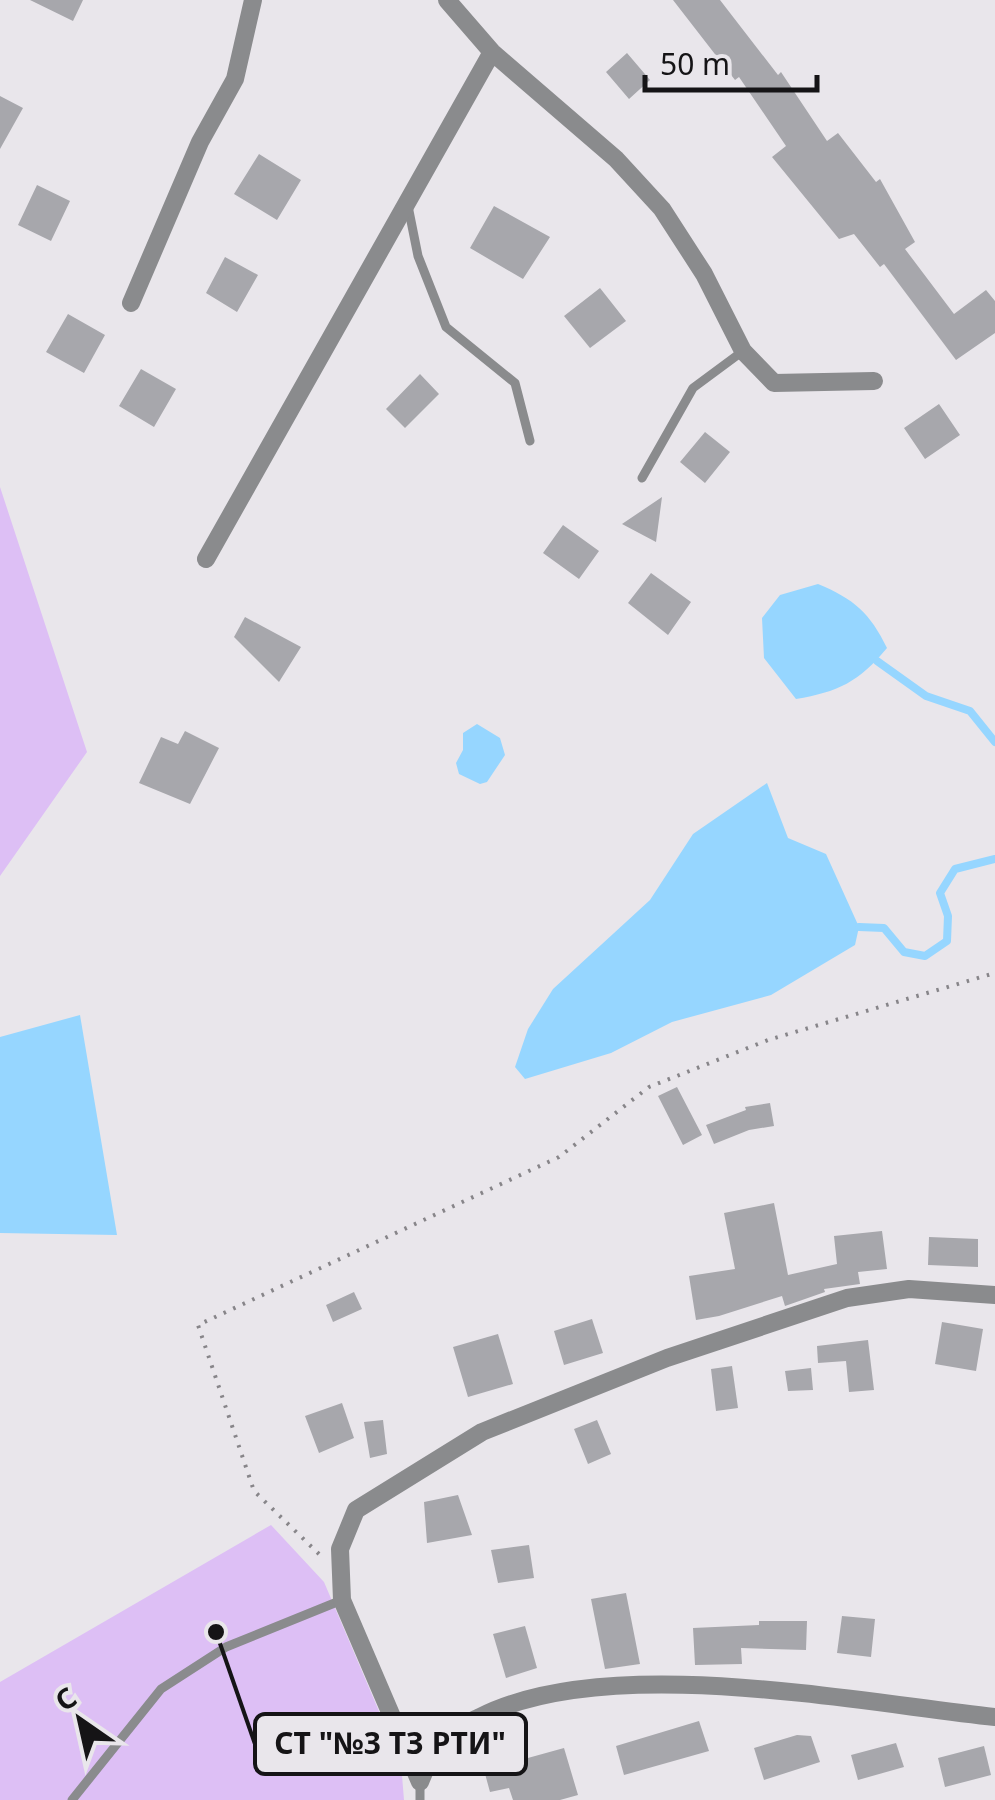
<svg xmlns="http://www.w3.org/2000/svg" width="995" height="1800" font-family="'Noto Sans',sans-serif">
	<rect width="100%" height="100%" fill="#e9e6eb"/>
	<path fill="#ddbff5" d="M0,487L87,752L0,876Z
		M271,1525L324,1582L401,1763L404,1800H0V1682Z"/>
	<path fill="#96d6ff" d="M818,584C854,599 870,613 887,648C859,682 838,692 796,699L764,658L762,618L780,595Z
		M477,724L500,738L505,755L487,782L480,784L459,774L456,763L463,750V733Z
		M767,783L788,838L826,854L859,927L855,945L771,995L672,1022L611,1053L525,1079L515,1067L528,1029L553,989L650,900L693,834Z
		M80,1015L117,1235L0,1233V1037Z"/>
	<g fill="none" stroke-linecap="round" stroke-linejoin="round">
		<path stroke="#96d6ff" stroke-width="8" d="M877,661L926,696L970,711L995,742
			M859,927L884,928L904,952L925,956L947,941L948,916L940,893L955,869L995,859"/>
	</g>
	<path fill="#a7a7ac" d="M30,0H83L73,21Z
		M673,0H720L778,75L781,72L827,141L838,133L876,182L880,179L915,242L905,249L954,314L986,290L995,301V333L956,360L884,264L880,267L854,234L839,239L772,157L786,146L739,77L735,80Z
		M627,53L650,80L629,99L606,72Z
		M0,96L23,108L0,149Z
		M259,154L301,180L277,220L234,194Z
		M37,185L70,201L51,241L18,225Z
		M494,206L550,237L523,279L470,248Z
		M225,257L258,275L237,312L206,293Z
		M600,288L626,321L590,348L564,316Z
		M68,314L105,335L84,373L46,352Z
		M141,369L176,389L154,427L119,406Z
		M420,374L439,394L405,428L386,409Z
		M939,404L960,435L925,459L904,428Z
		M705,432L730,452L705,483L680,462Z
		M662,497L656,542L622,524Z
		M563,525L599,551L579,579L543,553Z
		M651,573L691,602L668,635L628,603Z
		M245,617L301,647L279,682L234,637Z
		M185,731L219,748L190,804L139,783L161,737L178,744Z
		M677,1087L702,1135L683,1145L658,1096Z
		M770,1103L774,1126L749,1130L714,1144L706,1125L746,1110L745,1107Z
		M774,1203L788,1275L837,1264L834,1236L882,1231L887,1269L858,1272L860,1284L824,1289L825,1292L785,1306L782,1296L719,1316L696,1320L689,1276L735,1269L724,1213Z
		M929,1237L978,1239V1267L928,1265Z
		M354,1292L362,1309L333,1322L326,1305Z
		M592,1319L603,1353L564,1365L554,1331Z
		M942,1322L983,1329L976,1371L935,1364Z
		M498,1334L513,1384L468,1397L453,1347Z
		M868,1340L874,1390L849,1392L846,1361L818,1363L817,1346Z
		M732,1366L738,1408L716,1411L711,1369Z
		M811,1368L813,1390L788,1391L785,1371Z
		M342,1403L354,1438L319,1453L305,1416Z
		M383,1420L387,1454L370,1458L364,1422Z
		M597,1420L611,1454L588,1464L574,1429Z
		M458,1495L472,1535L427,1543L424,1502Z
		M529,1545L534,1578L498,1583L491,1550Z
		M626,1593L640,1664L605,1669L591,1599Z
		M842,1616L875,1619L871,1657L837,1653Z
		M759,1621H807L806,1650L741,1648L742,1664L695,1665L693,1628L759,1625Z
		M525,1626L537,1668L506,1678L493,1634Z
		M699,1721L709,1751L624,1775L616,1746Z
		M797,1735L811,1736L820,1762L764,1780L754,1748Z
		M896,1743L904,1767L858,1780L851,1755Z
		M984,1746L991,1775L945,1787L938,1758Z
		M564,1748L578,1795L560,1800H513L509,1788L490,1792L484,1770Z"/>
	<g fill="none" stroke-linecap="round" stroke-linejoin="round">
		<path stroke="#878589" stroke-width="4" stroke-dasharray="2.5 8" stroke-linecap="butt" d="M319,1554L254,1491L198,1325L559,1157L649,1087L768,1040L995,973"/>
		<path stroke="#8a8b8d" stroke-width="9" d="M408,206L418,256L446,327L515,383L530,441
			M642,478L693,388L743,351
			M420,1782V1800
			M72,1800L161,1689L226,1647L342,1600"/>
		<path stroke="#8a8b8d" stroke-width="18" d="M447,0L492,52L616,159L662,209L704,274L743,351L774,383L874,381
			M131,303L200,142L235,79L253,0
			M206,559L492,52
			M420,1782L342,1600L340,1549L356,1510L482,1432L667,1358L847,1298L909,1289L995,1295
			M420,1782C427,1765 434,1749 446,1736C455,1727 469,1723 480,1717C607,1652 854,1702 995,1717"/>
	</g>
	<path fill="none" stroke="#151416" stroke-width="4" d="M216 1632L255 1744"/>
	<circle fill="#151416" stroke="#e9e6eb" stroke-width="4" cx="216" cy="1632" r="10"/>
	<rect fill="#e9e6eb" stroke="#151416" stroke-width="4" x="255" y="1714" width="271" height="60" rx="10"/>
	<g font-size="30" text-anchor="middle" font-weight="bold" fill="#151416">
		<text x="390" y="1754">СТ "№3 ТЗ РТИ"</text>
	</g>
	<g transform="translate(80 1720) rotate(326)" stroke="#e9e6eb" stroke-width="8" paint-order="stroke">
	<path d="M0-8L18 38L0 25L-18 38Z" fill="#151416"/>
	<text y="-15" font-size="28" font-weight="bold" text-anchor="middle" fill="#151416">С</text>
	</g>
	<path d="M645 75v15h172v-15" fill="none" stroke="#151416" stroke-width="5"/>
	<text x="660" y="75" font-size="30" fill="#151416" stroke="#e9e6eb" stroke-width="8" paint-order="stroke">50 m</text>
</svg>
